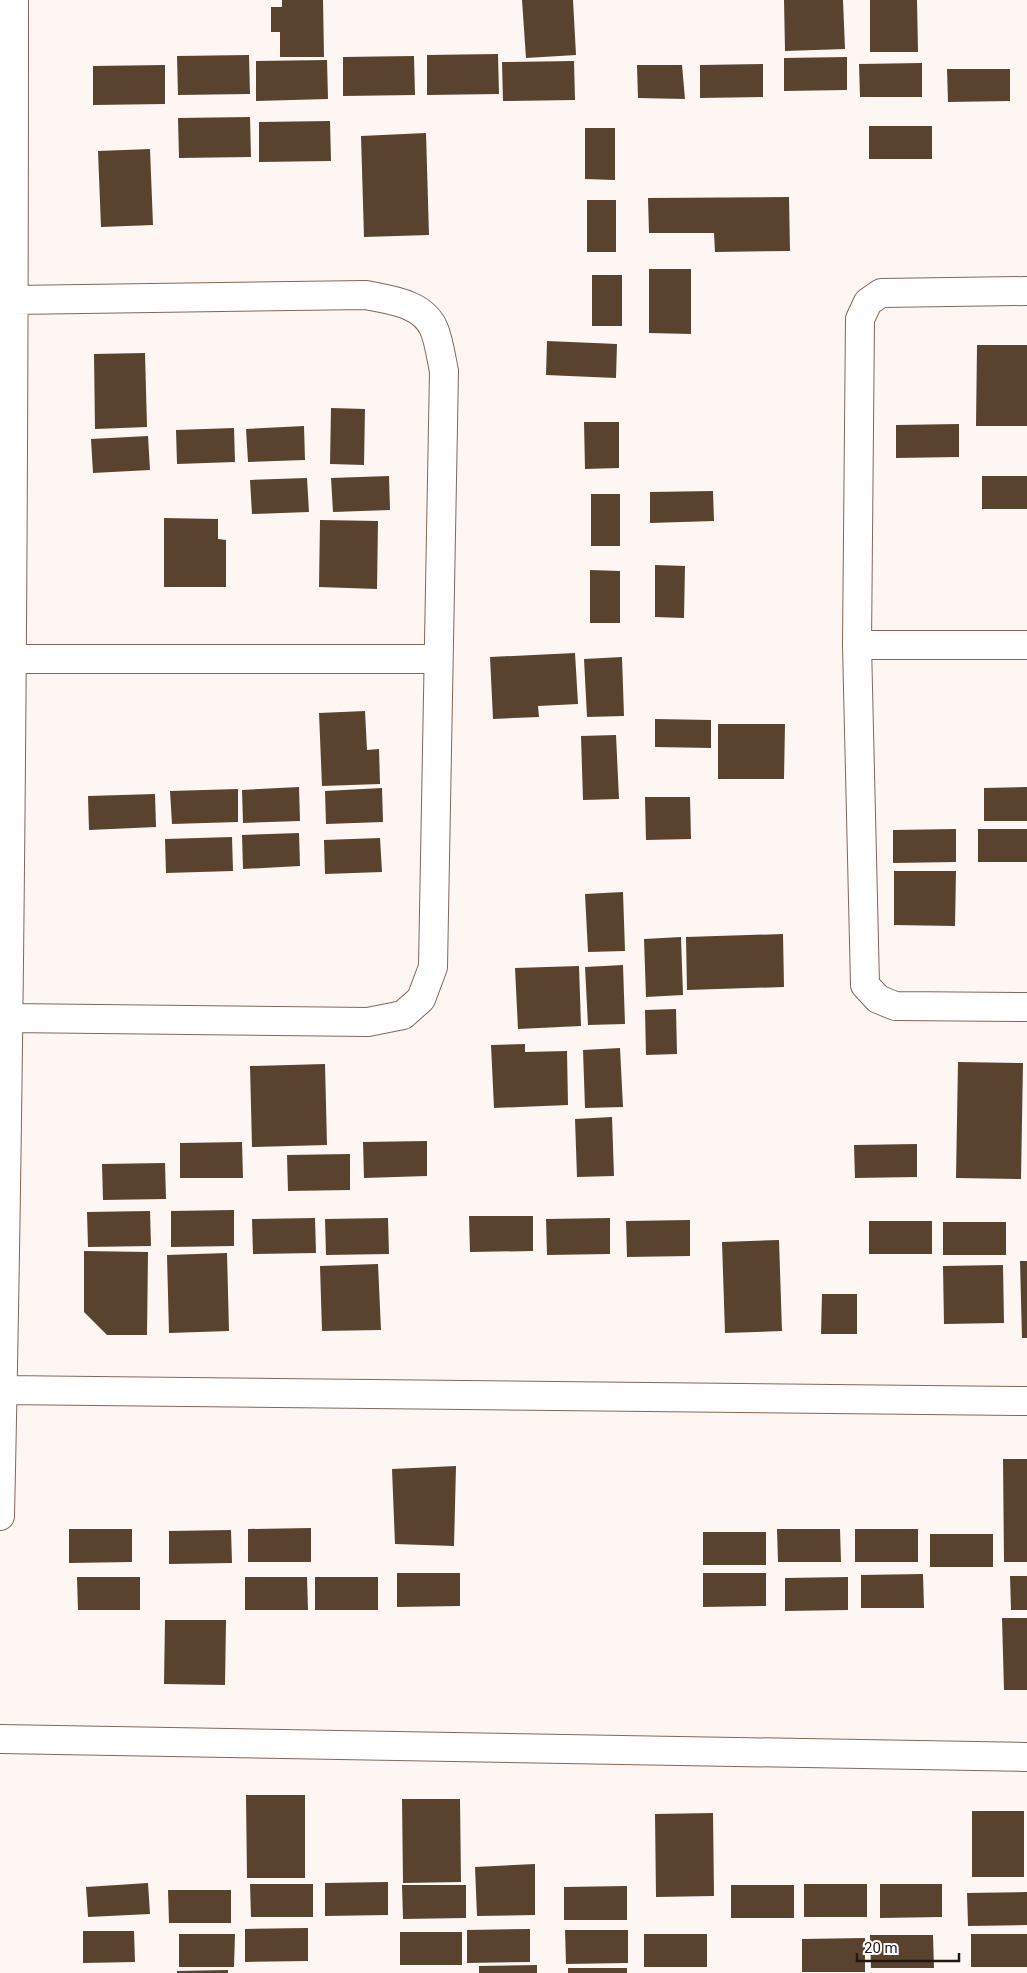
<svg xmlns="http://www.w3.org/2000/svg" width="1027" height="1973" font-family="Roboto,sans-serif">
	<rect width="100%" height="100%" fill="#fdf6f3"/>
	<path fill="#59432e" d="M282,0H323L324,57H280V32H271V7H282Z
		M522,0H573L576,55L526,58Z
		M784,0H843L845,49L785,51Z
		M870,0H917L918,52H870Z
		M498,54L499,94L427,95V55Z
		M249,55L250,94L178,95L177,56Z
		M414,56L415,95L343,96V57Z
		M847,57V90L784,91V58Z
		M327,60L328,99L256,101V61Z
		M574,61L575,100L503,101L502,62Z
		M922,63V97H860L859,64Z
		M763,64V97L700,98V65Z
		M165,65V104L93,105V66Z
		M637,65H682L685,99L638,98Z
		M947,69H1010V101L948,102Z
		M250,117L251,157L179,158L178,118Z
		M330,121L331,161L259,162V122Z
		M869,126H932V159H869Z
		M585,128H615V180L585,179Z
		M426,133L429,235L364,237L361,136Z
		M150,149L153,225L101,227L98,151Z
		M789,197L790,251L715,252L714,233H649L648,198Z
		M587,200H616V252H587Z
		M649,269H691V334L649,333Z
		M592,275H622V326H592Z
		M547,341L617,344L616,378L546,375Z
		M977,345H1027V426H976Z
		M145,353L147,427L95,429L94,354Z
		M331,408L365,409L364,465L330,464Z
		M584,422H619V468L585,469Z
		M959,424V457L896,458V425Z
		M304,426L305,460L248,462L246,429Z
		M234,428L235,462L177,464L176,430Z
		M148,436L150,470L93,473L91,439Z
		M389,476L390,510L333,512L331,478Z
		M982,476H1027V509H982Z
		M307,478L309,512L252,514L250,480Z
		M713,491L714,521L650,523V492Z
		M591,494H620V546H591Z
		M164,518L218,519V539L226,540V587H164Z
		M320,520L378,521L377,589L319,587Z
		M655,565L685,566L684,618L655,617Z
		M590,570L620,571V623H590Z
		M575,653L578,704L538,706L539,717L493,719L490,657Z
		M622,657L624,716L587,717L584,659Z
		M365,711L367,750L379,749L380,784L322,786L319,713Z
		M655,719L711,720V748L655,747Z
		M718,724H785L784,779H718Z
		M616,735L619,799L583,800L581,736Z
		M299,787L300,821L243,823L242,790Z
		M1027,787V821H984V788Z
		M382,788L383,822L326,824L325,791Z
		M238,789V822L172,824L170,791Z
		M155,794L156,827L89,830L88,796Z
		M645,797H690L691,839L646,840Z
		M956,829V862L893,863V830Z
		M978,829H1027V862H978Z
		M299,833L300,866L243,869L242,835Z
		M232,837L233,871L166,873L165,839Z
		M380,838L382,872L325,874L324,840Z
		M894,871H956L955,926L894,925Z
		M623,892L625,951L588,952L585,894Z
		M783,934L784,987L687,990L686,937Z
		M681,937L683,995L646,997L644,939Z
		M623,965L625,1024L588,1025L585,967Z
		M579,966L581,1026L518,1029L515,968Z
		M676,1009L677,1054L646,1055L645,1010Z
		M525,1044V1052L567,1051L568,1105L494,1108L491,1045Z
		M620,1048L623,1107L585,1108L583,1050Z
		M958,1062L1023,1063L1021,1179L956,1178Z
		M325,1064L327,1145L252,1147L250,1066Z
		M612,1117L614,1176L577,1177L575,1119Z
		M427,1141V1176L364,1178L363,1142Z
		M242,1142L243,1178H180V1143Z
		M917,1144V1177L855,1178L854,1145Z
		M350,1154V1190L288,1191L287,1155Z
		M165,1163L166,1199L103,1200L102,1164Z
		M234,1210V1246L171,1247V1211Z
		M150,1211L151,1246L88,1247L87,1212Z
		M469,1216H533V1251L470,1252Z
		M315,1218L316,1253L253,1254L252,1219Z
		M388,1218L389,1254L326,1255L325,1219Z
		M610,1218V1254L547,1255L546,1219Z
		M690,1220V1256L627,1257L626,1221Z
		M869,1221H932V1254H869Z
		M943,1222H1006V1255H943Z
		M779,1240L782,1331L725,1333L722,1242Z
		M84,1251L148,1252L147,1335H107L84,1312Z
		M227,1253L229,1331L169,1333L167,1255Z
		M1020,1261H1027V1338H1022Z
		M378,1264L381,1330L322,1331L320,1266Z
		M1003,1265L1004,1323L944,1324L943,1266Z
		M822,1294H857V1334H821Z
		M1003,1459H1027V1562H1004Z
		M456,1466L454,1546L395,1544L392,1469Z
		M311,1528V1562H248V1529Z
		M69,1529H132V1562L69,1563Z
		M777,1529H840L841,1562H778Z
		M855,1529H918V1562H855Z
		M231,1530L232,1563L169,1564V1531Z
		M703,1532H766V1565H703Z
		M930,1534H993V1567H930Z
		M397,1573H460V1606L397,1607Z
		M703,1573H766V1606L703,1607Z
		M923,1574L924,1608H861V1575Z
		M1010,1576H1027V1610H1011Z
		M77,1577H140V1610H78Z
		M245,1577H307L308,1610H245Z
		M315,1577H378V1610H315Z
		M848,1577V1610L785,1611V1578Z
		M1002,1618H1027V1690H1004Z
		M165,1620H226L225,1685L164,1684Z
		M246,1795H305V1878H247Z
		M402,1799H460L461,1882L403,1883Z
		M972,1811H1024V1877H972Z
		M713,1813L714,1896L656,1897L655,1814Z
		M535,1864V1915L477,1916L475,1867Z
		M388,1882V1915L325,1916V1883Z
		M148,1883L150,1914L88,1917L86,1887Z
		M250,1884H313V1917H251Z
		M804,1884H867V1917H804Z
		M880,1884H942V1917L880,1918Z
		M402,1885H466V1918L403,1919Z
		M731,1885H794V1918H731Z
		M627,1886V1920H564V1887Z
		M168,1890H231V1923H169Z
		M1027,1892V1925L968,1926L967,1893Z
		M308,1928V1961L245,1962V1929Z
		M530,1929V1962L467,1963V1930Z
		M565,1930H628V1963L566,1964Z
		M83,1931H134L135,1962L83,1963Z
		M400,1932H462V1965H400Z
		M179,1934H235L234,1967H179Z
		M644,1934H707V1967H644Z
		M971,1934H1027V1967H971Z
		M870,1935H933L934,1968H871Z
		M865,1938V1972H802V1939Z
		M537,1965V1973H479V1966Z
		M568,1968H627V1973H568Z
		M228,1970V1973H177V1971Z"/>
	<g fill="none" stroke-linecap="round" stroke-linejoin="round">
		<g stroke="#856659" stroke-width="30">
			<path id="street" d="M1027,291L881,293L868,302L860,319L857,645L865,985L878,999L895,1006L1027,1007
				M857,645H1027
				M13,659H438
				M9,1018L368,1022L403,1015L421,999L433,967L444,371C441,357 439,341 434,329C423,303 390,300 366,295L14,300
				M3,1390L1027,1401
				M0,1516C11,1011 14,506 14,0
				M0,1739L1027,1757"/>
		</g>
		<use href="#street" stroke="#fff" stroke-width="28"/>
	</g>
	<path d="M857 1953v8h102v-8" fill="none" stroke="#231712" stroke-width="2.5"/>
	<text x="864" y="1953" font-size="15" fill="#231712" stroke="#ffffff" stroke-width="4" paint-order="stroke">20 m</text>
</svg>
